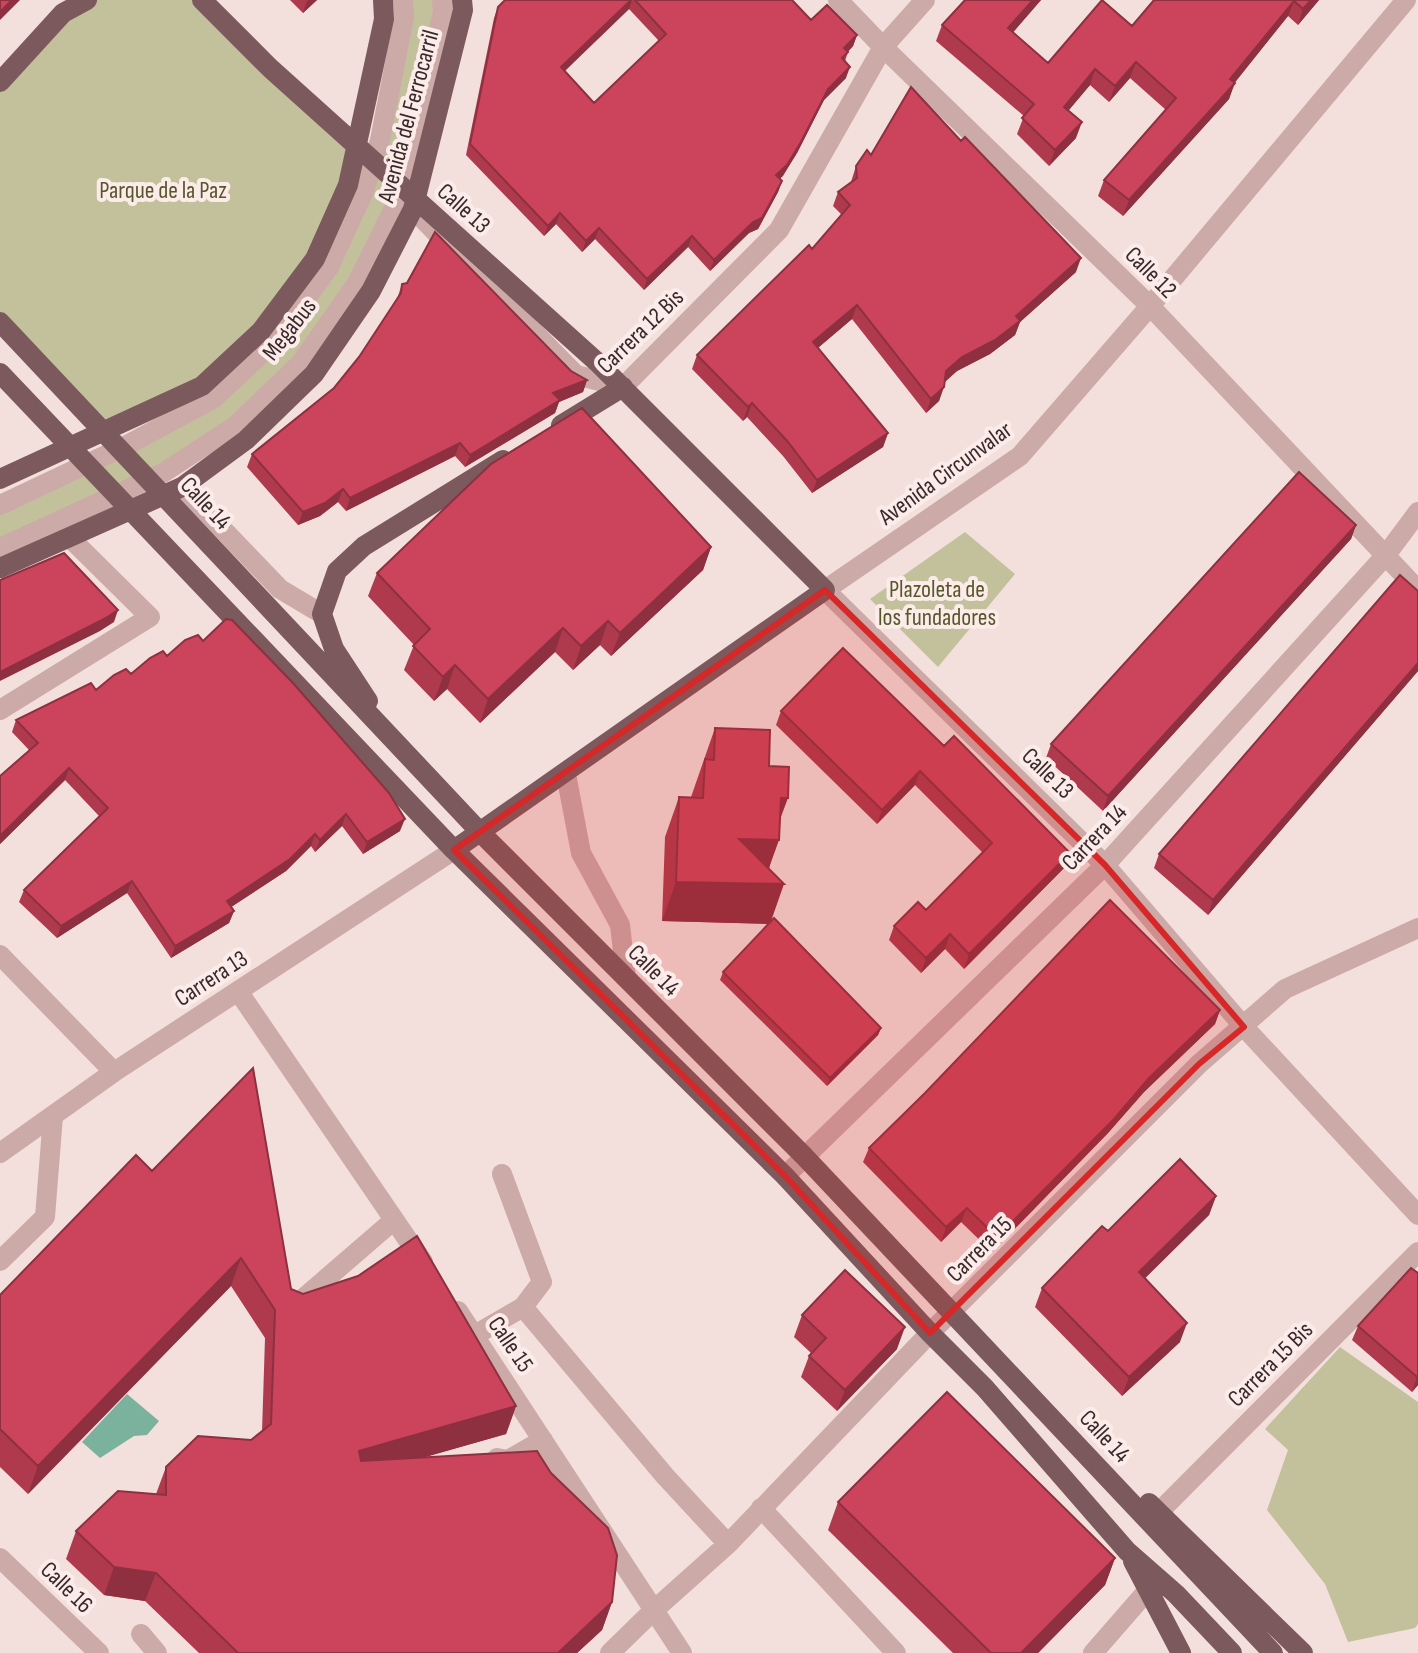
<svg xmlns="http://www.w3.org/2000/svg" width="1418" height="1653" font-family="'Sofia Sans Condensed',sans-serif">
	<rect width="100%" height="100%" fill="#f3e0dd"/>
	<path fill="#c3c09c" d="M87,0H202L359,143L315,259L202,386L104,432L0,322V82Z
		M403,0H442L409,163L357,283L235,426L0,548V505L213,399L364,191Z
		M965,532L1015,574L938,667L870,599Z
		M1340,1347L1418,1402V1624L1415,1628L1348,1642L1325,1584L1267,1510L1288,1450L1265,1429Z"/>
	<path fill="#7ab29d" d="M127,1394L159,1421L147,1435L134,1436L100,1458L82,1442Z"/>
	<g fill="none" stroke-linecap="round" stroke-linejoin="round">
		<path stroke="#ccaaa8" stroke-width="20" d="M838,0L883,47L1150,306L1418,590
			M1406,0L1150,306L1020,456L825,590L1105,865L1244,1027L1418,1215
			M413,209L576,375L623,387L779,230L883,47L925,0
			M182,487L280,589L322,614
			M0,505L125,446L213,399L274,342L329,267L364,191L380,140L404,17L403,0
			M0,548L163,473L235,426L301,363L357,283L397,202L443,12L442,0
			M0,710L150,617L69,537
			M566,774L581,853L620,925L626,978
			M0,955L114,1072
			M238,991L423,1262
			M0,1153L114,1072L454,850
			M502,1174L542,1282L523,1307L665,1476L728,1544
			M785,1176L1105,865L1386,555L1418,512
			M0,1261L45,1217L53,1116
			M291,1309L394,1220
			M458,1311L682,1653
			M475,1335L523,1307
			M497,1458L508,1460L543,1440
			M761,1508L896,1653
			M1159,1512L1418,1252
			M0,1558L99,1653
			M141,1634L157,1653
			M610,1653L653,1611L728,1544L930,1333L1199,1064L1285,989L1418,928
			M1093,1653L1147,1591"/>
		<path stroke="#7b595c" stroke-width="20" d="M202,0L270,68L597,362L825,590L454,850
			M0,82L63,13L87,0
			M0,322L480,832L804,1156L1273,1653
			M0,373L454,850L785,1176L930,1333L985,1388L1127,1551L1176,1594L1232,1653
			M561,425L623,387
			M0,479L202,386L261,331L315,259L348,185L384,19L383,0
			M0,568L182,487L246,440L314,374L371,291L413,209L463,10L462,0
			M368,701L334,649L322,614L337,571L364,546L503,460
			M1149,1503L1303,1653
			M1133,1561L1181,1653"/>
	</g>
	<path fill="#af3a4e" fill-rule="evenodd" d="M290,0H317L303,13Z
		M505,0H792L811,20L857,35L853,46L848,52L845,61L846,78L824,100L797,153L780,179L782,181L778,192L758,229L749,233L710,271L688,247L644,290L595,239L582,252L556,224L544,236L466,155L494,18L498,7ZM629,9L659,41L594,103L565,71Z
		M965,0H1041L1013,32L1048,63L1132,26L1154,0H1319L1298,25L1288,16L1234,83L1229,99L1123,216L1098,196L1104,180L1166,110L1130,78L1109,102L1090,85L1068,111L1076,138L1049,166L1017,134L1024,116L936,41L942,25Z
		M871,155L1076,272L1020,322L1015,335L990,354L957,371L945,382L939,401L926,413L852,319L818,348L888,433L883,447L812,493L783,456L747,417L743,421L692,369L697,355L812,249L842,215L833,206L838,192L851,182L856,166Z
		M407,283L587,380L583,392L559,402L555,413L465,467L455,456L346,511L338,502L320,516L298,525L247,467L252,454L334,388L359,357L397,299L402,284Z
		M1356,525L1351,539L1103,811L1046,758L1051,744Z
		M711,547L703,570L611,656L600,645L573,670L555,652L480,723L447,689L434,701L404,670L414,645L368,596L377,573Z
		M1418,591V671L1208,915L1154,868L1159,854Z
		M843,648L1064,868L964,969L945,949L921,973L889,940L894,926L926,910L983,853L915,785L877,824L776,725L781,711Z
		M167,656L400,831L363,854L342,826L315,852L311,846L286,871L231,907L234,911L229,923L171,958L127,893L57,938L19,902L24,890L99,816L65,780L0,844V776L29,750L12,732L16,720L96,690Z
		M715,728L769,766L780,820L769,869L770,922L881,1028L878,1035L827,1086L720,980L723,972L769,924L662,921L665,837L679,797H691Z
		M1220,1010L1215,1024L1144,1092L1108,1133L992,1252L961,1222L941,1242L863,1162L869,1148Z
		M152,1171L291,1289L516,1406L506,1434L424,1457L612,1602L602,1630L577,1653H199L145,1601L104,1595L66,1559L76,1531L156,1494L166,1467L251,1440L262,1432L265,1338L231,1286L28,1494L0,1467V1295Z
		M1216,1196L1209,1215L1145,1278L1180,1342L1122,1396L1035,1307L1042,1288L1108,1231Z
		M1418,1273V1385L1412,1392L1352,1340L1358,1326Z
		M802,1315L897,1349L837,1411L801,1377L809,1356L811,1353L794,1337Z
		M838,1502L1115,1558L1105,1585L1038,1653H953L828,1530Z"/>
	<path fill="#8e3040" d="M12,0H20L0,20V12Z
		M309,0H317L303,13L307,1Z
		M631,0H632L629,9L557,78L561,67Z
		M1033,0H1041L1003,44L1008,28Z
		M1311,0H1319L1298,25L1303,9Z
		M1294,1L1288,16L1225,95L1230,79Z
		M857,35L853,46L840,59L844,48Z
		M1136,62L1130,78L1109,102L1115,86Z
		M850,67L846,78L824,100L797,153L783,176L772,186L776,175L828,89Z
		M1095,69L1090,85L1058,123L1064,107Z
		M1235,83L1229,99L1123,216L1129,200Z
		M1082,122L1076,138L1049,166L1055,150Z
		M782,181L778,192L758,229L749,233L710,271L714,260Z
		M560,213L556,224L544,236L548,226Z
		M599,228L595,239L582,252L586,241Z
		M692,236L688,247L644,290L647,279Z
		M1081,258L1076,272L1020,322L1015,335L990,354L957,371L941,385L946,371L962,357L1016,316Z
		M857,305L852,319L808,356L813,342Z
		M587,380L583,392L559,402L555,413L465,467L470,455L553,393Z
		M944,387L939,401L926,413L931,399Z
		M752,403L747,417L743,421L748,407Z
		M888,433L883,447L812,493L817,480Z
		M460,443L455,456L346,511L350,498Z
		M343,489L338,502L320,516L298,525L303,512Z
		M1356,525L1351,539L1103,811L1108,796Z
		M711,547L703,570L611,656L620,633Z
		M118,610L114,622L100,631L0,681V672Z
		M608,621L600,645L573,670L581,646Z
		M563,628L555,652L480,723L488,699Z
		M1418,663V671L1208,915L1213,900Z
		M455,665L447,689L434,701L443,677Z
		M69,768L65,780L0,844V836Z
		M920,771L915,785L877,824L882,810Z
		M781,798H788L773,838Z
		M346,814L342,826L315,852L320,840Z
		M405,819L400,831L363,854L367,842Z
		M315,834L311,846L286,871L222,913L227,901Z
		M739,839L779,840L765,879Z
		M1070,853L1064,868L964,969L969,954Z
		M132,881L127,893L57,938L61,926Z
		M676,882L784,884L770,924L662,921Z
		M234,911L229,923L171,958L175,946Z
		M950,934L945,949L921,973L926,958Z
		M1220,1010L1215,1024L1144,1092L1108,1133L992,1252L997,1237L1149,1078Z
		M881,1028L878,1035L827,1086L830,1078Z
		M1216,1196L1209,1215L1132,1291L1139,1272Z
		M967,1208L961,1222L941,1242L946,1227Z
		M241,1258L231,1286L28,1494L38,1466Z
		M1187,1323L1180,1342L1122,1396L1129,1377Z
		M905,1327L897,1349L837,1411L845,1390Z
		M1418,1376V1385L1412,1392L1417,1377Z
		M516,1406L506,1434L349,1479L359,1451Z
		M1115,1558L1105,1585L1038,1653H1021Z
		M114,1567L156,1573L145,1601L104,1595Z
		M612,1602L602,1630L577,1653H558Z"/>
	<path fill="#cb445b" stroke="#8e3040" stroke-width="2" d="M0,0H12L0,12Z
		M505,0H631L561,67L594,103L666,34L635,0H792L811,20L827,5L857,35L844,48L848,52L842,58L850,67L828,89L801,142L787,165L776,175L782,181L762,218L753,222L714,260L692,236L647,279L599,228L586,241L560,213L548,226L470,144L498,7Z
		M965,0H1033L1008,28L1048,63L1102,0L1132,26L1154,0H1311L1303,9L1294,1L1230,79L1235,83L1129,200L1104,180L1176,98L1136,62L1115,86L1095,69L1064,107L1082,122L1055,150L1022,118L1034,104L942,25Z
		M911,87L961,141L965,137L1081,258L1016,316L1020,321L995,340L962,357L946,371L944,387L931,399L857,305L813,342L888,433L817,480L788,442L752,403L748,407L697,355L809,245L812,249L850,205L838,192L857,178L856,166L867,150L871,155Z
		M435,232L571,371L587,380L553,393L560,400L470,455L460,443L350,498L343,489L325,503L303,512L252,454L334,388L359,357L401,293L402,284L407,283Z
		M582,408L711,547L620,633L608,621L581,646L563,628L488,699L455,665L443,677L413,646L430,629L377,573L491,464Z
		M1299,472L1356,525L1108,796L1051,744Z
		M64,553L118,610L104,619L0,672V580Z
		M1400,575L1418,591V663L1213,900L1159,854Z
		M226,619L232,620L293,683L389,793L405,819L367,842L346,814L320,840L315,834L290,859L227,901L234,911L175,946L132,881L61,926L24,890L108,808L69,768L0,836V776L38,743L16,720L91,683L96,690L114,675L126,669L131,674L150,658L163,651L167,656L185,640L198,635L203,641Z
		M843,648L944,746L954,736L1070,853L969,954L950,934L926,958L894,926L918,902L926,910L992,843L920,771L882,810L781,711Z
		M715,728L770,730L769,766L789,767L788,798H781L779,840L739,839L784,884L676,882L679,797L703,798L705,759L714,760Z
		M1110,900L1220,1010L1149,1078L1114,1119L997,1237L967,1208L946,1227L869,1148L925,1093Z
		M774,918L881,1028L830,1078L723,972Z
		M253,1068L291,1289L303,1294L358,1276L417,1236L516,1406L359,1451L361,1461L537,1451L551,1473L608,1528L617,1555L612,1602L558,1653H238L156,1573L114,1567L76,1531L118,1491L166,1495V1467L198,1436L251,1440L271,1424L275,1310L241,1258L38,1466L0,1429V1295L136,1155L152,1171Z
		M1180,1159L1216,1196L1139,1272L1187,1323L1129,1377L1042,1288L1102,1226L1108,1231Z
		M1411,1268L1418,1273V1376L1417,1377L1358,1326Z
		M845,1270L905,1327L845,1390L809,1356L826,1338L802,1315Z
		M947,1392L1115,1558L1021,1653H991L838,1502Z"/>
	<path fill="#d62828" fill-opacity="0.2" stroke="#d62828" stroke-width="6" stroke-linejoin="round" d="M825,590L1105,865L1244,1027L1199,1064L930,1333L785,1176L454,850Z"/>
	<g text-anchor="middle" stroke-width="8" stroke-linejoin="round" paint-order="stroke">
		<g font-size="24" fill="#39292a" stroke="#fbecea">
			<text transform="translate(408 116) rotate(-75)" y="8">Avenida del Ferrocarril</text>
			<text transform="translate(464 208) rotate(42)" y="8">Calle 13</text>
			<text transform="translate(1151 272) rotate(45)" y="8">Calle 12</text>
			<text transform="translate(289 329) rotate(-52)" y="8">Megabus</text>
			<text transform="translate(640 331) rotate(-44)" y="8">Carrera 12 Bis</text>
			<text transform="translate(945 473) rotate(-36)" y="8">Avenida Circunvalar</text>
			<text transform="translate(206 503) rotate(47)" y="8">Calle 14</text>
			<text transform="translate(1048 773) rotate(44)" y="8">Calle 13</text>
			<text transform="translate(1094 837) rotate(-46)" y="8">Carrera 14</text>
			<text transform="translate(654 970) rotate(45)" y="8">Calle 14</text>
			<text transform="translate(211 978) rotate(-33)" y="8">Carrera 13</text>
			<text transform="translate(979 1249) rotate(-45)" y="8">Carrera 15</text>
			<text transform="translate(511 1344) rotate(56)" y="8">Calle 15</text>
			<text transform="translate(1270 1364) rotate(-45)" y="8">Carrera 15 Bis</text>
			<text transform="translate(1105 1436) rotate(47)" y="8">Calle 14</text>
			<text transform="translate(67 1587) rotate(44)" y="8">Calle 16</text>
		</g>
		<g font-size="24" fill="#58562b" stroke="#fbecea">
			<text x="163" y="198">Parque de la Paz</text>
			<text x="937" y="597">Plazoleta de<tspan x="937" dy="28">los fundadores</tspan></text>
		</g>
	</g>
</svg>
